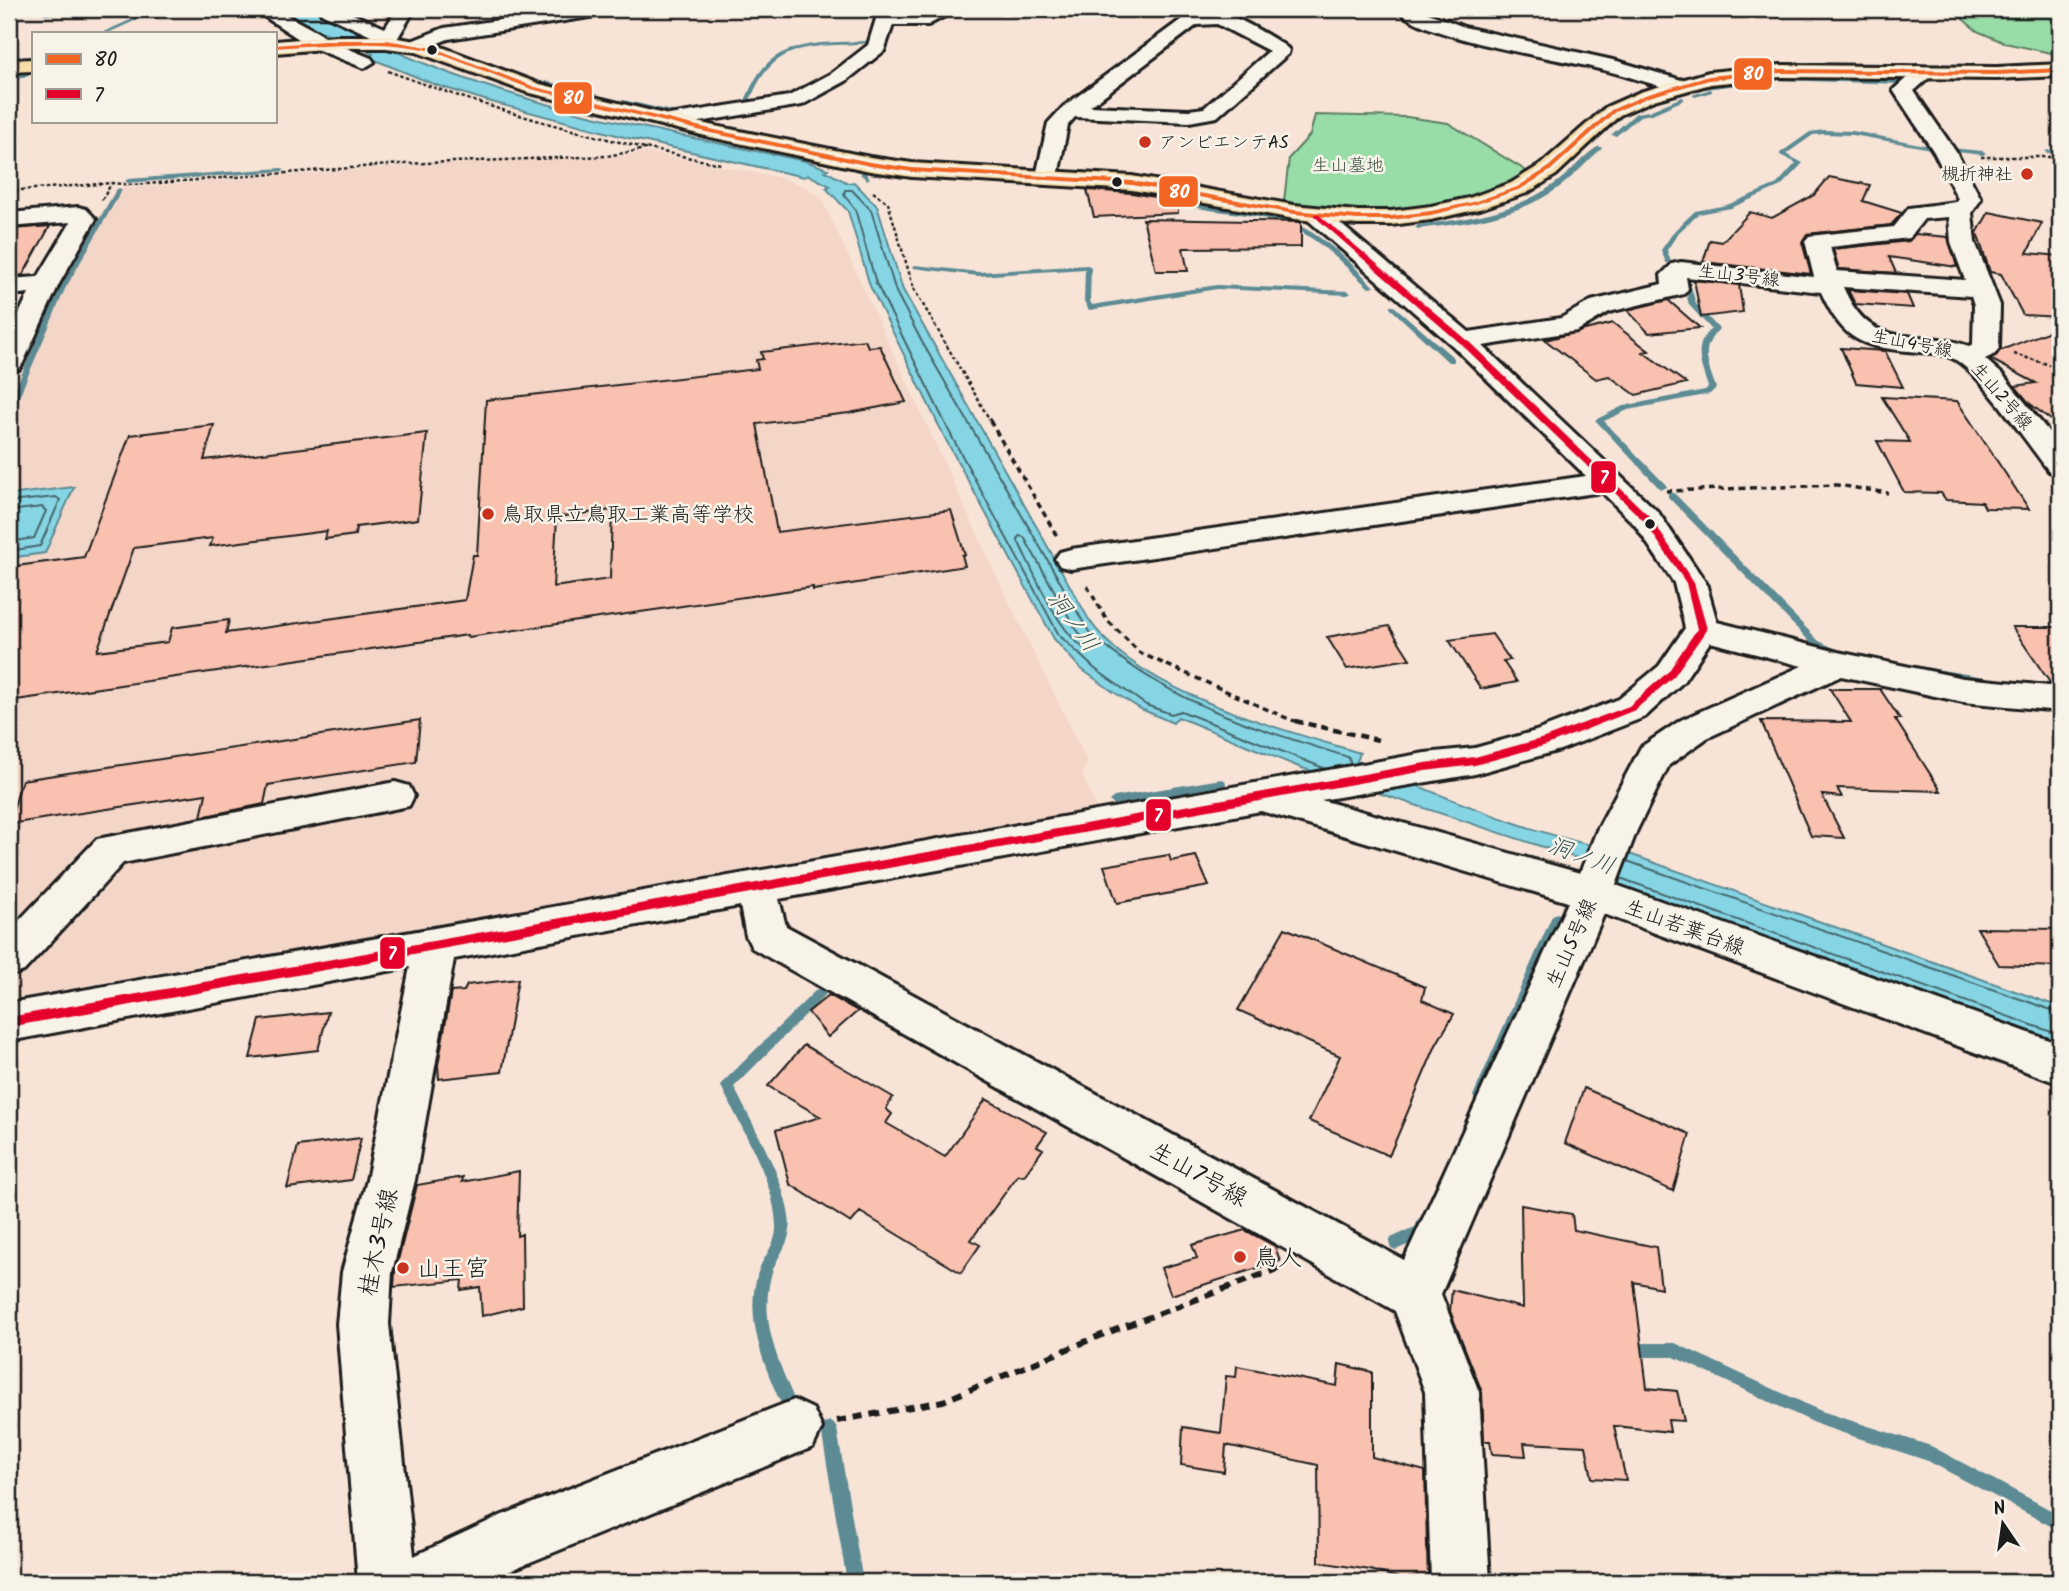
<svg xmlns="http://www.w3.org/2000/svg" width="2069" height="1591" font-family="Kalam,'Klee One',sans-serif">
	<rect width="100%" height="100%" fill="#f8e4d7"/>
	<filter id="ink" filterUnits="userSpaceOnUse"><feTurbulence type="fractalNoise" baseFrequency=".0143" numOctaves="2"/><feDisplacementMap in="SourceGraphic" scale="14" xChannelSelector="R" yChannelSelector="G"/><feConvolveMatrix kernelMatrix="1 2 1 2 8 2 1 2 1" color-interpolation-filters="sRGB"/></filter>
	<g filter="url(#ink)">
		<path fill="#f4d6c8" d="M646,152L777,177L806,187L821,197L1006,596L1087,761L1083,776L1097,809L9,999V396L54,291L115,189L403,166L623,156Z"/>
		<path fill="#98dca8" stroke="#5a7c62" stroke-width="2" d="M1951,9H2060V55L2005,43L1977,31Z
			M1315,115L1407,117L1448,123L1528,172C1514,179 1500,188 1485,193C1436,209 1330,226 1284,201L1289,158L1310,135Z"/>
		<path fill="#86d5e4" stroke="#5c8b94" stroke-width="2" d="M274,9H314L361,32L356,34L390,52L395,51C524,109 667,132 805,161L828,169L825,171L848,183L854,182L877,206L903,290L1088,618C1135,692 1279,728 1360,753L1357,761C1440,795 1536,837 1624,852L2060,1007V1042L1612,883L1589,862L1299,767L1178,717L1173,723L1141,709L1112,691L1080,668L1054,639L946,440L870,286L848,211L826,188L830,186L809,175L804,177L624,137L488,101L436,85L370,58L373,54L324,32L319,34Z
			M74,487L45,553L9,558V495Z"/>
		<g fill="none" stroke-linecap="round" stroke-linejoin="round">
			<path stroke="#46666c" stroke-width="2" d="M9,502L56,497L60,500L40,546L9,551
				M9,511L42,507L46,511L34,538L9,542
				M1019,536L1024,537L1074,626L1090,647L1089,652C1057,632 1035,574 1018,541Z
				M1326,769L1181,711L1171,714L1146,705L1095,669L1059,635L952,437L876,283L855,209L844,195L845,190H852L871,210L896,292L922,342L1089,632C1165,702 1252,727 1348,757L1351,764
				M1627,861L2060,1013
				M1620,878L2060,1035"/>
			<path fill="#5c8b94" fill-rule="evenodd" d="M100,9H120L45,15L43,14Z
				M155,9H161L108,33H101Z
				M878,9H882L870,43C836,47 793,40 768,69C758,80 753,94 747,107L739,108V106L743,105C749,92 754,78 764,67C788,39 832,43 866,41Z
				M33,70V74L9,82V78Z
				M1778,76L1901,80L1904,82L1901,84L1778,80L1705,89L1702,87Z
				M546,81L596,94L597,95L594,97L544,84Z
				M1710,89L1712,90V92L1695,97L1692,95Z
				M1682,97L1684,98V100L1652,114L1640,116L1616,136L1611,135L1636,113L1649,111Z
				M623,100L681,113L684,115L681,117L621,103L620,102Z
				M1824,130L1853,131L1940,148L1937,150L1853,135L1824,134L1813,135L1786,154L1803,163L1781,186L1731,208L1699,214L1679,232L1667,250L1671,262L1666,263L1661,250L1675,230L1695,211L1727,205L1777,184L1796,163L1780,155V153L1810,132Z
				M1599,146L1602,148L1601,149C1588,161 1575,175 1561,186C1520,217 1467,223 1418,229L1415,227L1418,225C1465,219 1513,213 1553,185C1570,174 1582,156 1599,146Z
				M1950,148L1983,151L1986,153L1983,155L1948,151V149Z
				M2060,148V152L2047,153L2044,151Z
				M282,168L285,170L284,171L128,183L125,181L128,179Z
				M867,168L896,173L899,175L896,177L868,172L866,174L870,178L867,180L860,174Z
				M926,177L945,178L948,180L945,182L924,180L923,179Z
				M984,180L1023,181L1026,183L1023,185L982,183L981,182Z
				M1080,184L1115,189L1118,191L1115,193L1078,187V185Z
				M119,188L122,190L65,289L13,411L9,413V403L59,289L116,190Z
				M1190,203C1225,210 1264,210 1298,225C1326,238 1353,264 1374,287L1369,288C1345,267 1322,241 1293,228C1261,213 1222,214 1188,206L1187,205Z
				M915,265L978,272L1088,265L1091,267L1090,301L1092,305L1217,285L1348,291L1351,293L1348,295L1217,289L1090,310L1088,309L1084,301L1085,269L978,276L913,268L912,267Z
				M1685,274L1688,276L1696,304L1719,329C1699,350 1708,363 1716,388L1710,394L1628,410L1604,421L1666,485L1667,487L1663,489H1660L1595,420L1623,406L1705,390L1708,387C1701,366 1692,346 1711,329L1689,305L1682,276Z
				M1390,306H1394L1454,358V362H1448L1390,308Z
				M1671,492L1674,493L1819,641L1841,651L1843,653L1841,655H1835L1813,645L1668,497V493Z
				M1912,665L1996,679L2001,682L1996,685L1909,670L1907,668Z
				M1221,779L1225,780L1226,783L1225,786L1114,805L1109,801L1114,797Z
				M1557,913L1561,915L1563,918L1485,1096L1483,1100L1479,1102L1475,1100L1473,1096L1551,918L1553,915Z
				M830,978L834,980L836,983L834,986L734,1087C753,1126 788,1183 790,1226C790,1246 775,1258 771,1276C758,1326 783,1371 801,1415L799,1420L794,1422L789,1420C768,1376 744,1325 757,1276C761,1258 777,1245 776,1226C775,1181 740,1126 721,1086L723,1082L826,980Z
				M1424,1217L1429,1218L1431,1223L1425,1237L1396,1250L1391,1248L1389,1243L1391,1238L1415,1227L1419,1218Z
				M1639,1343H1675L1821,1411L1931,1446L2060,1515V1531L1928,1461L1819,1425L1674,1357H1639L1629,1359L1624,1357L1622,1352L1624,1347Z
				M829,1421L834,1424L837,1429L863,1582H847L821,1429L824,1424Z"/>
		</g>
		<path fill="#f9c1af" stroke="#1c1c1c" stroke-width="2" fill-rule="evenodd" d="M1829,177L1870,185L1863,201L1902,213L1891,225L1807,234L1802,242L1811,274L1703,262L1710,240L1722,242L1750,212L1772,218L1814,195Z
			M1087,190L1132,193L1178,201V213L1094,217Z
			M1989,212L2042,223L2027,253L2060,256V317L2023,315L2001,274L1990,272L1977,233Z
			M1143,219L1301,222V247L1183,248L1188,271H1156Z
			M50,226L23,275L9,276V235L12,229Z
			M1915,234L1948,237L1957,267L1889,257L1896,273L1839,269L1833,249L1909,241Z
			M1694,280L1739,285L1743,312L1701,317Z
			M1848,290L1907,294L1913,308L1855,304Z
			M1668,300L1700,328L1649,333L1627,310Z
			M1613,323L1649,351L1643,352L1686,383L1636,395L1609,376L1596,379L1545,340Z
			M2060,327V427L2029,403L2015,386L2036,383L1990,359L2001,350Z
			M865,340L868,347L880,346L906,402L849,413L757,424L777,532L951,510L965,555H962L965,566L813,590V587L468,637V635L9,701V567L84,557L130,435L214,425L204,460L427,433L418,519L356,527L355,535L325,539L327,531L210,546L213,538L134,548L97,651L168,642L172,628L229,620L226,633L465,600L473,555H477L486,400L758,369L756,360L763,359L761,352ZM612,510L610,579L553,587L557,517Z
			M1841,348L1885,351L1903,387L1856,383Z
			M1882,397L1957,401L2029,509L1985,508L1982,502L1946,500L1941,493L1904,492L1877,441L1910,442Z
			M1389,626L1410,659L1347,669L1327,637Z
			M2012,627H2060V684H2051Z
			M1492,634L1510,660L1503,661L1517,682L1481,689L1449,640Z
			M1830,689H1880L1900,719H1895L1941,791L1837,788L1842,797L1822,795L1844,838L1811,836L1761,721L1851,722Z
			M420,720L416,762L268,785L264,804L201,817L206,794L9,824L22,780Z
			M1169,855L1171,861L1196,856L1209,886L1117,903L1104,866Z
			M1285,928L1425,987L1422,1000L1454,1014L1436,1045L1389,1156L1309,1121L1340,1056L1238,1010Z
			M1977,928L2060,929V967L1999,965Z
			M518,979L502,1072L439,1079L438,1065L451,992L464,991L467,985Z
			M829,995L858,1011L828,1037L808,1012Z
			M328,1012L318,1050L250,1058L260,1020Z
			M804,1045L893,1097L886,1109L892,1114L886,1123L945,1157L986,1099L1047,1132L1037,1146L1043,1149L1024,1176L1018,1175L971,1240L980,1245L961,1273L860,1212L851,1223L790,1184L776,1130L821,1117L768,1086Z
			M1584,1088L1690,1134L1673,1191L1565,1143Z
			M361,1138L351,1180L287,1188L298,1146Z
			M519,1171L517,1236L522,1234L523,1306L482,1316L480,1287L461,1290L462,1280L394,1287L395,1272L417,1185L463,1177L462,1182Z
			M1521,1205L1572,1214L1574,1230L1656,1247L1661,1288L1634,1282L1647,1388L1677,1391L1684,1421L1668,1420L1670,1432L1614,1426L1626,1480L1592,1478L1586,1446L1524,1443L1526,1456L1492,1454L1490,1441H1484L1482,1392L1450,1311L1452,1290L1523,1308Z
			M1245,1230L1275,1246L1280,1261L1171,1295L1161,1268L1197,1258L1192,1245Z
			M1339,1364L1372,1372V1457L1425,1471L1428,1582H1414L1370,1570L1319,1562L1318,1465L1226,1445L1224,1472L1181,1465L1183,1427L1221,1433L1226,1376L1236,1377L1237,1366L1337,1386Z"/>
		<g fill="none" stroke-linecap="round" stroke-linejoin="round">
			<g stroke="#1c1c1c" stroke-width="6">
				<path id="minor" d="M253,9H275L321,34L325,39L371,58L374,62L364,68L311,47Z
					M318,9H341L385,28L397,9H411L413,12L393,46H379L371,36L321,13Z
					M575,9H618L609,14L448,39L416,52L407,46L409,42L444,28Z
					M879,9H897L896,14H925L936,9H958L928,25H893L884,51L846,81L802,105L669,127L662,125L659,121L662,117L669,115L789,96L832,73L868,45Z
					M1193,9C1200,9 1209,7 1215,9C1227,12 1282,41 1289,50L1288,54L1217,117L1189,122L1075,117L1068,125L1058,176L1055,181H1039L1036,176L1048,123L1063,107L1186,16L1198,14ZM1217,24L1269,51L1204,108L1189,110L1090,106L1197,25Z
					M1397,9H1418L1464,27L1617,61L1685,81L1688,85L1685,89L1678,91C1650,84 1623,74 1595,68C1555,58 1419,38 1397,9Z
					M1918,66L1925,68L1931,76L1914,91L1956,152L1981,199L1972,213L1975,242L2000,305L1999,348L1995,354L1985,359L2003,375L2060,446V474L2049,471C2026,442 1985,379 1956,360C1945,353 1931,353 1919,352C1865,347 1845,345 1821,292L1686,277L1688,289L1684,294L1609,312L1577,331L1483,346L1658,512L1706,583L1717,622L1838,652L1963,678L2060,687V711L1963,702L1841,676L1707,738L1669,765L1637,830L1616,885L2060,1044V1084L1604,914L1441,1294L1479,1392L1490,1582H1431L1425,1392L1395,1311L752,948L746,936L740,906L454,959L415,1180L392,1272L389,1324L414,1556L500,1516L794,1400L813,1409L822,1428L813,1447L518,1567L486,1582H358L337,1324L342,1272L367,1180L410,967L9,1041V1003L1425,753L1475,748L1536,731L1619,699L1659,666L1685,628L1674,583L1635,525L1602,492L1071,569L1060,566L1055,559L1060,552L1071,549L1586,476L1454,347L1308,220L1304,215L1308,210H1324L1469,332L1561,318L1591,301L1662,284L1661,275L1672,264L1681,262L1814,277L1805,241L1809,236L1894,227L1909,208L1956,202L1958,199L1934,152L1893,90L1910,75L1908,72L1911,68ZM1949,217L1951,242L1965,280L1837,271L1830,247L1909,238L1924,219ZM1843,287L1971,296L1974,305L1973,344L1969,346C1911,326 1873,355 1843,287ZM1710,642L1802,666L1681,720L1641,747L1597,830L1580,873L1321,800L1475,774L1560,750L1645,717L1683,682ZM1261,811L1568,902L1404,1260L786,926L779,899Z
					M78,207L86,209L96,219L59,284L23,363L19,369L9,371V335L29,293L9,295V279L38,277L71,222L9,227V213Z
					M395,782L409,786L414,796L409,806L123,863L24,971L9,976V931L97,839Z"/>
			</g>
			<g stroke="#1c1c1c" stroke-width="6">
				<path id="major" d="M336,36H386L434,44L540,84L710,125L870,157L912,163L1132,176L1294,205L1357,211H1391L1431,206L1469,198L1511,183L1540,165L1606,107L1640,92L1709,72L1781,65L1997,67L2060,64V76L1997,79L1781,77L1711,84L1654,100L1620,115L1556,175L1527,193L1483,208L1431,220L1391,225H1357L1294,219L1132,190L912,177L870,171L710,137L526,92L416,52L386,48H336L275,53V41Z
					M33,59V71L9,72V60Z"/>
			</g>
			<path stroke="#1c1c1c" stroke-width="2.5" stroke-dasharray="3.5 2.5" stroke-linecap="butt" d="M388,71C497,112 607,142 721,164
				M1981,157H2060
				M1987,171L2000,172
				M9,191L112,183L133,185L401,164L607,156L646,149
				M873,192L888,203L914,289L991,422
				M102,200L111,184
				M2014,354L2060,368"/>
			<path stroke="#1c1c1c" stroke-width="3.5" stroke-dasharray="6 4.5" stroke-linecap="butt" d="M990,421L1057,536
				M1666,491L1837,485L1888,493
				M1087,586L1107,620L1140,653L1291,720L1303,723"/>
			<path stroke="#1c1c1c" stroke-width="4.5" stroke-dasharray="8 5" stroke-linecap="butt" d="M1295,721L1378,740"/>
			<path stroke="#1c1c1c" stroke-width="6" stroke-dasharray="10 7" stroke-linecap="butt" d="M837,1421L943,1401L1099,1336L1280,1268"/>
			<use href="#minor" fill="#f7f3e8" fill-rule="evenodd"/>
			<use href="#major" fill="#f8deab" fill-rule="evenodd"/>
			<g stroke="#f7f3e8" stroke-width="6">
				<path id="bus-1" d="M336,40H386L434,48L535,87L710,129L870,162L912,168L1132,181L1294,210L1357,216H1391L1431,211L1473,202L1517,187L1546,169L1611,110L1645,95L1709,76L1781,69L1997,71L2060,68V72L1997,75L1781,73L1709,80L1649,97L1615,112L1550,171L1521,189L1477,204L1431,215L1391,220H1357L1294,214L1132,185L912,172L870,166L710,133L531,89L432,51C380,39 328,45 275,48V45Z"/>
			</g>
			<g stroke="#f7f3e8" stroke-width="6">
				<path id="bus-2" d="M1314,214H1318L1466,339L1650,517L1694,583L1707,629L1674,676L1635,710L1547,745L1475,765L1425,771L9,1027V1017L1425,763L1475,757L1544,738L1629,706L1668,672L1697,629L1686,583L1644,521L1460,343L1314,216Z"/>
			</g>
			<use href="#bus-1" fill="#f26522" fill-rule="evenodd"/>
			<use href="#bus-2" fill="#e4002b" fill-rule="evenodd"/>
		</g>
	</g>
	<g fill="#1c1c1c" stroke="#f7f3e8" stroke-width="2.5">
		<circle cx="432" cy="50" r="6"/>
		<circle cx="1117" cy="182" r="6"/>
		<circle cx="1650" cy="524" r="6"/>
	</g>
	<g fill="#c8321e" stroke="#f7f3e8" stroke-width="2.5">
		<circle cx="1145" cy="142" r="7"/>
		<circle cx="2027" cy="174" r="7"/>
		<circle cx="488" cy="514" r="7"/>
		<circle cx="1240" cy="1257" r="7"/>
		<circle cx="403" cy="1268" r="7"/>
	</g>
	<g text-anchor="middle" stroke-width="5" stroke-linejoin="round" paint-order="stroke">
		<g font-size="18" fill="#1c1c1c" stroke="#f7f3e8" text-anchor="start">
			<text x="1159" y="148">アンビエンテAS</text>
			<text x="2013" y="180" text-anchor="end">槻折神社</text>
		</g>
		<g font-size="18" fill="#415646" stroke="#f7f3e8">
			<text x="1348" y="171">生山墓地</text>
		</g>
		<g font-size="18" fill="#1c1c1c" stroke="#f7f3e8">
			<text transform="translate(1739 275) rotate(7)" y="6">生山3号線</text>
			<text transform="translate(1912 343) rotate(11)" y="6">生山4号線</text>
			<text transform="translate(2002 396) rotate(49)" y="6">生山2号線</text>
		</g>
		<g font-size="21" fill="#1c1c1c" stroke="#f7f3e8" text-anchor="start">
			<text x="502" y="521">鳥取県立鳥取工業高等学校</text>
		</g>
		<g font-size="21" fill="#1c1c1c" stroke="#f7f3e8">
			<text transform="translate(1685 927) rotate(20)" y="7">生山若葉台線</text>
			<text transform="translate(1571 943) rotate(-66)" y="7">生山5号線</text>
		</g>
		<g font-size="23" font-style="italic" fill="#3c5458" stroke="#f7f3e8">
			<text transform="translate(1074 621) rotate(54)" y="8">洞ノ川</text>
			<text transform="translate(1582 855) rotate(20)" y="8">洞ノ川</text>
		</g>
		<g font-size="24" fill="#1c1c1c" stroke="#f7f3e8">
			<text transform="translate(1199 1174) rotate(29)" y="8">生山7号線</text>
			<text transform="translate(378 1242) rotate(-78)" y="8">桂木3号線</text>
		</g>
		<g font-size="24" fill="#1c1c1c" stroke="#f7f3e8" text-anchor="start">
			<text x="1254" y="1265">鳥人</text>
			<text x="417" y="1276">山王宮</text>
		</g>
	</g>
	<g stroke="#f7f3e8" stroke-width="2.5">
		<rect x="1733" y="57" width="40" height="34" rx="7" fill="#f26522"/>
		<rect x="553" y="81" width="40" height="34" rx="7" fill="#f26522"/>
		<rect x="1158" y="175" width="41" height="33" rx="7" fill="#f26522"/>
		<rect x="1590" y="460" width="27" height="34" rx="7" fill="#e4002b"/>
		<rect x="1145" y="798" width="27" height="34" rx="7" fill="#e4002b"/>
		<rect x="379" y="936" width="27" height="34" rx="7" fill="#e4002b"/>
	</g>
	<g font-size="19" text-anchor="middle" font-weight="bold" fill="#fff">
		<text x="1753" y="80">80</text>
		<text x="573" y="104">80</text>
		<text x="1179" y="198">80</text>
		<text x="1604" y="484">7</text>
		<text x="1158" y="822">7</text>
		<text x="392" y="960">7</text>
	</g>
	<rect width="2069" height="1591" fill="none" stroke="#f7f3e8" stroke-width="35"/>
	<rect x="18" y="18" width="2034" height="1556" fill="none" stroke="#1c1c1c" stroke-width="2.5" filter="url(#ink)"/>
	<rect x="32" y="32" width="245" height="91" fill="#f7f3e8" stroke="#9f9d96" stroke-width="2"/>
	<rect x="46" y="54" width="35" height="10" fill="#f26522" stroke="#9f9d96" stroke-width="2"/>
	<text x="94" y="66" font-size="21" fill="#1c1c1c">80</text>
	<rect x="46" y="89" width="35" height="10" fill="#e4002b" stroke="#9f9d96" stroke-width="2"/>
	<text x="94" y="102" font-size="21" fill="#1c1c1c">7</text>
	<g transform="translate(2003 1524) rotate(347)" stroke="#f7f3e8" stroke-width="5" paint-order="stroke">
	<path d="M0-5L12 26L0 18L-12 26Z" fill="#1c1c1c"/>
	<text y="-10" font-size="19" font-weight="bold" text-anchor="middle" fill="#1c1c1c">N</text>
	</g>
</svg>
